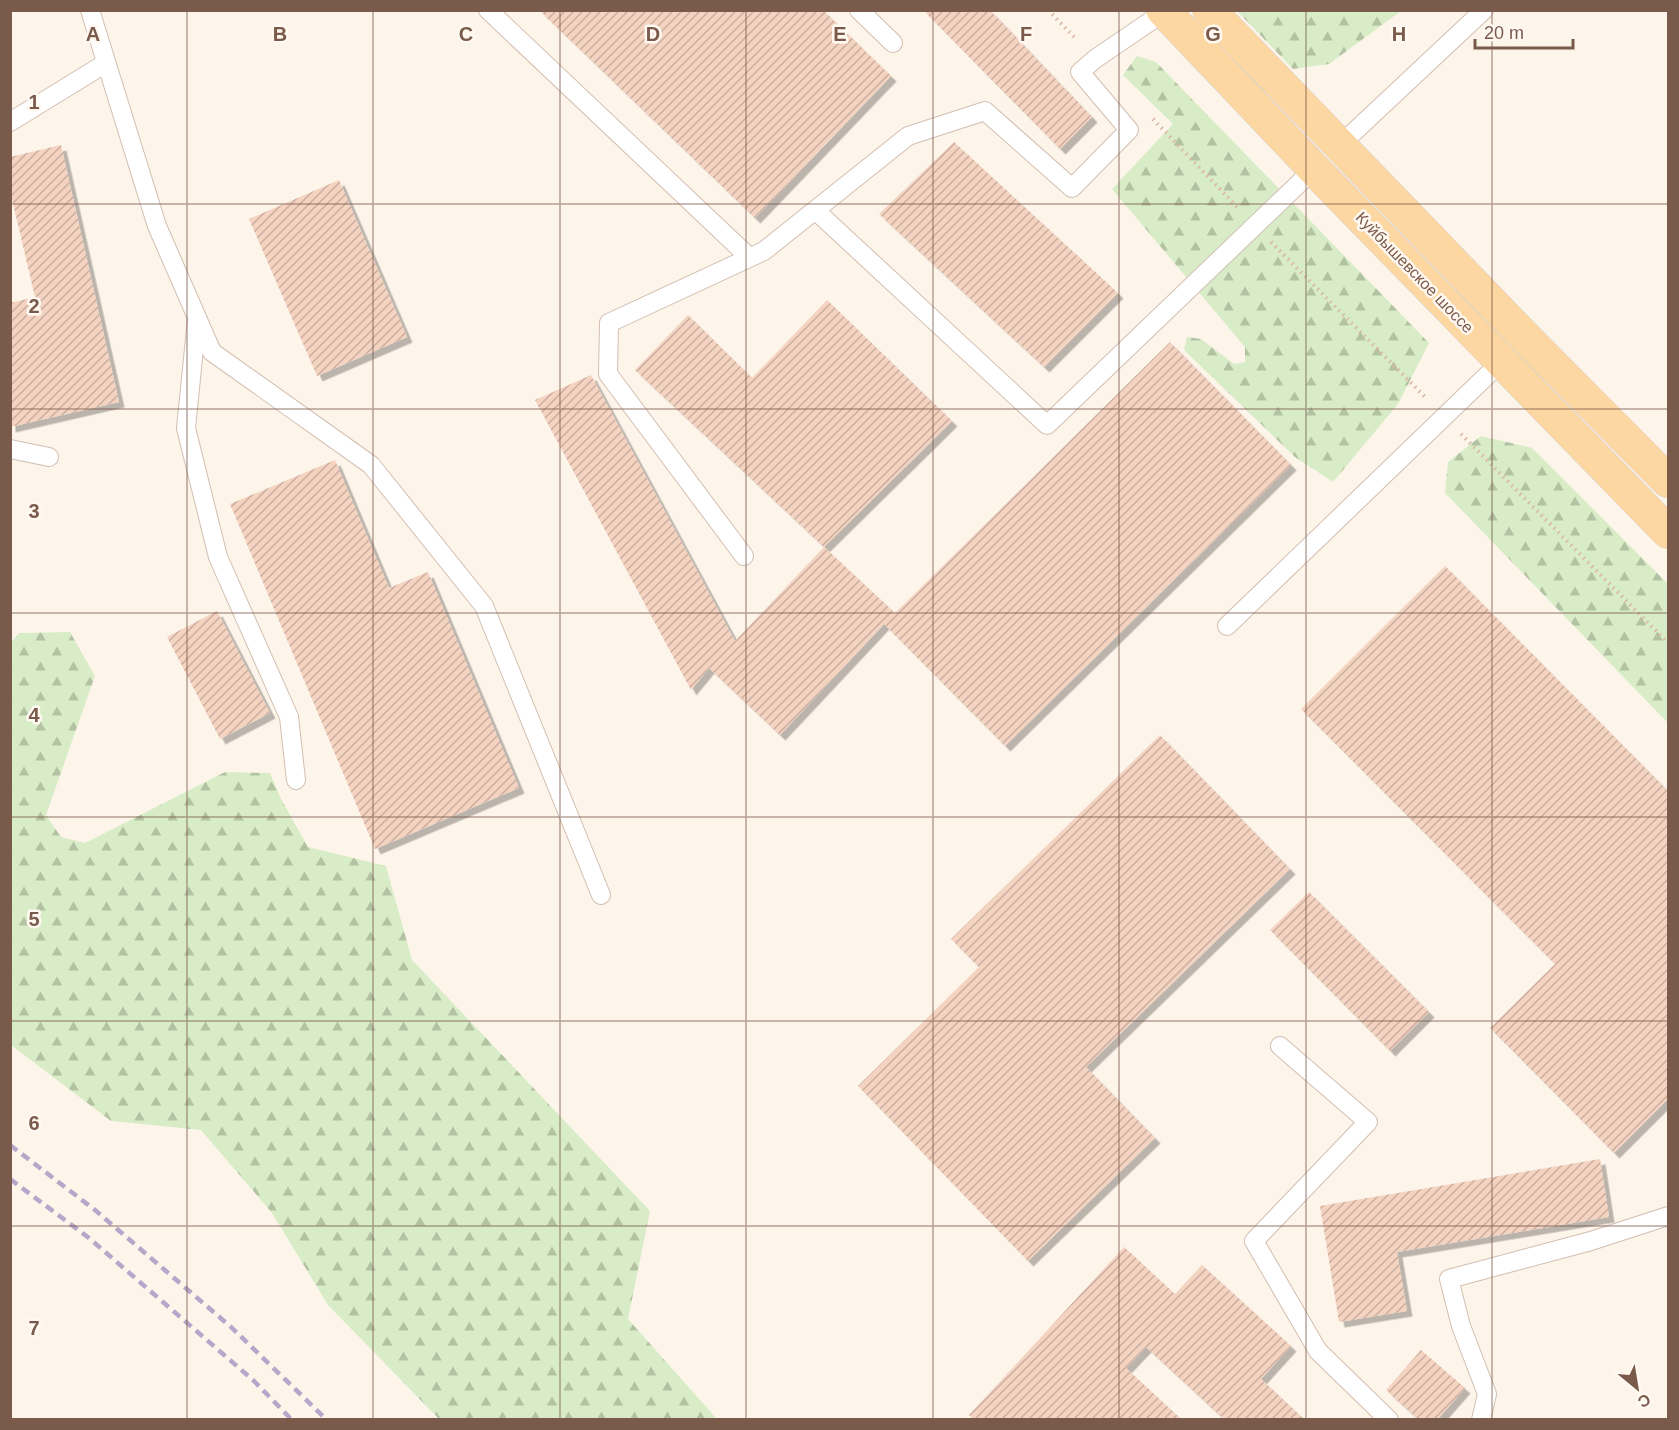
<svg xmlns="http://www.w3.org/2000/svg" width="1679" height="1430" font-family="Arial,sans-serif">
	<defs>
		<pattern id="forest-firs" width="22" height="20" patternUnits="userSpaceOnUse" patternTransform="scale(1.5)"><rect width="22" height="20" fill="#d8ecc7"/><path d="M5 1l3.5 6h-7zM16 11l3.5 6h-7z" fill="#b4c2a4"/></pattern>
		<pattern id="building-hatch" width="6" height="6" patternUnits="userSpaceOnUse" patternTransform="scale(1.5)"><rect width="6" height="6" fill="#f4d3c1"/><path d="M-1 1l2-2M0 6l6-6M5 7l2-2" fill="none" stroke="#cbae9f"/></pattern>
		<filter id="shadow"><feDropShadow dx="5.5" dy="5.5" stdDeviation="0" flood-color="#0004"/></filter>
	</defs>
	<rect width="100%" height="100%" fill="#fdf5ea"/>
	<path fill="url(#forest-firs)" d="M1237,11H1401L1329,64L1293,69Z
		M1137,56L1156,62L1429,343L1398,404L1333,482L1295,457L1184,350L1187,337L1201,339L1234,364L1245,362V347L1112,189L1173,124L1123,75Z
		M1481,436L1532,448L1668,584V723L1445,493L1448,462Z
		M70,632L95,676L46,815L61,837L85,843L225,772L270,773L281,799L308,847L386,866L412,960L650,1211L628,1319L717,1419H439L328,1305L272,1213L201,1130L111,1121L11,1045V643L19,633Z"/>
	<path fill="url(#building-hatch)" filter="url(#shadow)" d="M539,10H823L891,76L755,218Z
		M923,10H990L1092,117L1060,149Z
		M954,142L1118,293L1044,367L879,214Z
		M61,145L119,402L10,427V303L35,297L10,191V157Z
		M339,180L407,337L317,376L249,219Z
		M827,300L952,421L824,547L635,370L688,315L752,378Z
		M1170,342L1291,465L1005,746L884,624L780,735L709,668L691,690L535,400L591,375L735,641L824,547L895,613Z
		M335,460L389,588L428,572L519,788L375,849L230,504Z
		M1445,566L1668,791V1099L1614,1153L1490,1028L1555,964L1301,709Z
		M217,611L270,713L220,739L167,637Z
		M1160,735L1290,869L1086,1067L1155,1138L1028,1261L858,1086L979,967L951,939Z
		M1309,892L1429,1012L1390,1051L1270,930Z
		M1600,1159L1609,1217L1397,1252L1407,1311L1339,1322L1320,1206Z
		M1124,1247L1175,1294L1202,1265L1291,1346L1261,1379L1305,1420H1225L1146,1347L1126,1368L1182,1420H974L969,1415Z
		M1421,1350L1465,1388L1437,1420H1419L1386,1390Z"/>
	<g fill="none" stroke-linecap="round" stroke-linejoin="round">
		<g stroke="#d3beb1" stroke-width="20">
			<path id="lane" d="M90,10L157,226L212,352L371,465L484,606L601,895
				M488,10L749,257
				M859,10L893,43
				M10,122L106,63
				M1339,146L1484,10
				M815,210L1047,425L1314,169
				M197,319L186,428L218,557L289,717L296,780
				M10,449L49,457
				M744,556L608,374L609,323L764,251L908,136L985,111L1072,188L1129,130L1080,72L1095,59L1164,12
				M1227,626L1502,361
				M1280,1046L1368,1122L1254,1241L1318,1351L1389,1420
				M1481,1420L1487,1394L1461,1326L1449,1279L1591,1241L1668,1216"/>
		</g>
		<g stroke="#dad1cd" stroke-width="34">
			<path id="primary" d="M1163,10L1314,169L1668,532
				M1209,10L1522,334L1668,481"/>
		</g>
		<path stroke="#dab6a3" stroke-width="4" stroke-dasharray="1.5 4.5" stroke-linecap="butt" d="M1048,10L1077,40
			M1153,119L1237,207
			M1271,242L1427,399
			M1461,434L1668,643"/>
		<use href="#lane" stroke="#fff" stroke-width="18"/>
		<use href="#primary" stroke="#fdd7a2" stroke-width="33"/>
		<path stroke="#b7a6c9" stroke-width="4.5" stroke-dasharray="9 6" stroke-linecap="butt" d="M10,1145L95,1210L231,1327L327,1420
			M10,1179L89,1238L253,1380L292,1420"/>
	</g>
	<path fill="none" stroke="#7a5a4b" stroke-width="1.5" stroke-opacity="0.55" d="M187,10V1420M373,10V1420M560,10V1420M746,10V1420M933,10V1420M1119,10V1420M1306,10V1420M1492,10V1420M10,204H1668M10,409H1668M10,613H1668M10,817H1668M10,1021H1668M10,1226H1668"/>
	<g text-anchor="middle" stroke-width="5" stroke-linejoin="round" paint-order="stroke">
		<g font-size="16" fill="#7a5a4b" stroke="#fff9f1">
			<text transform="translate(1415 272) rotate(46)" y="6">Куйбышевское шоссе</text>
		</g>
	</g>
	<g font-size="20" text-anchor="middle" font-weight="bold" fill="#7a5a4b" stroke="#fff9f1" stroke-width="5" stroke-linejoin="round" paint-order="stroke">
		<text x="93" y="41">A</text>
		<text x="280" y="41">B</text>
		<text x="466" y="41">C</text>
		<text x="653" y="41">D</text>
		<text x="840" y="41">E</text>
		<text x="1026" y="41">F</text>
		<text x="1213" y="41">G</text>
		<text x="1399" y="41">H</text>
		<text x="34" y="109">1</text>
		<text x="34" y="313">2</text>
		<text x="34" y="518">3</text>
		<text x="34" y="722">4</text>
		<text x="34" y="926">5</text>
		<text x="34" y="1130">6</text>
		<text x="34" y="1335">7</text>
	</g>
	<rect width="1679" height="1430" fill="none" stroke="#7a5a4b" stroke-width="24"/>
	<g transform="translate(1637 1388) rotate(150)" stroke="#fff9f1" stroke-width="4.5" paint-order="stroke">
	<path d="M0-4.5L10 22L0 15L-10 22Z" fill="#7a5a4b"/>
	<text y="-9" font-size="16" font-weight="bold" text-anchor="middle" fill="#7a5a4b">С</text>
	</g>
	<path d="M1475 39v9h98v-9" fill="none" stroke="#7a5a4b" stroke-width="3"/>
	<text x="1484" y="39" font-size="18" fill="#7a5a4b" stroke="#fff9f1" stroke-width="4.5" paint-order="stroke">20 m</text>
</svg>
